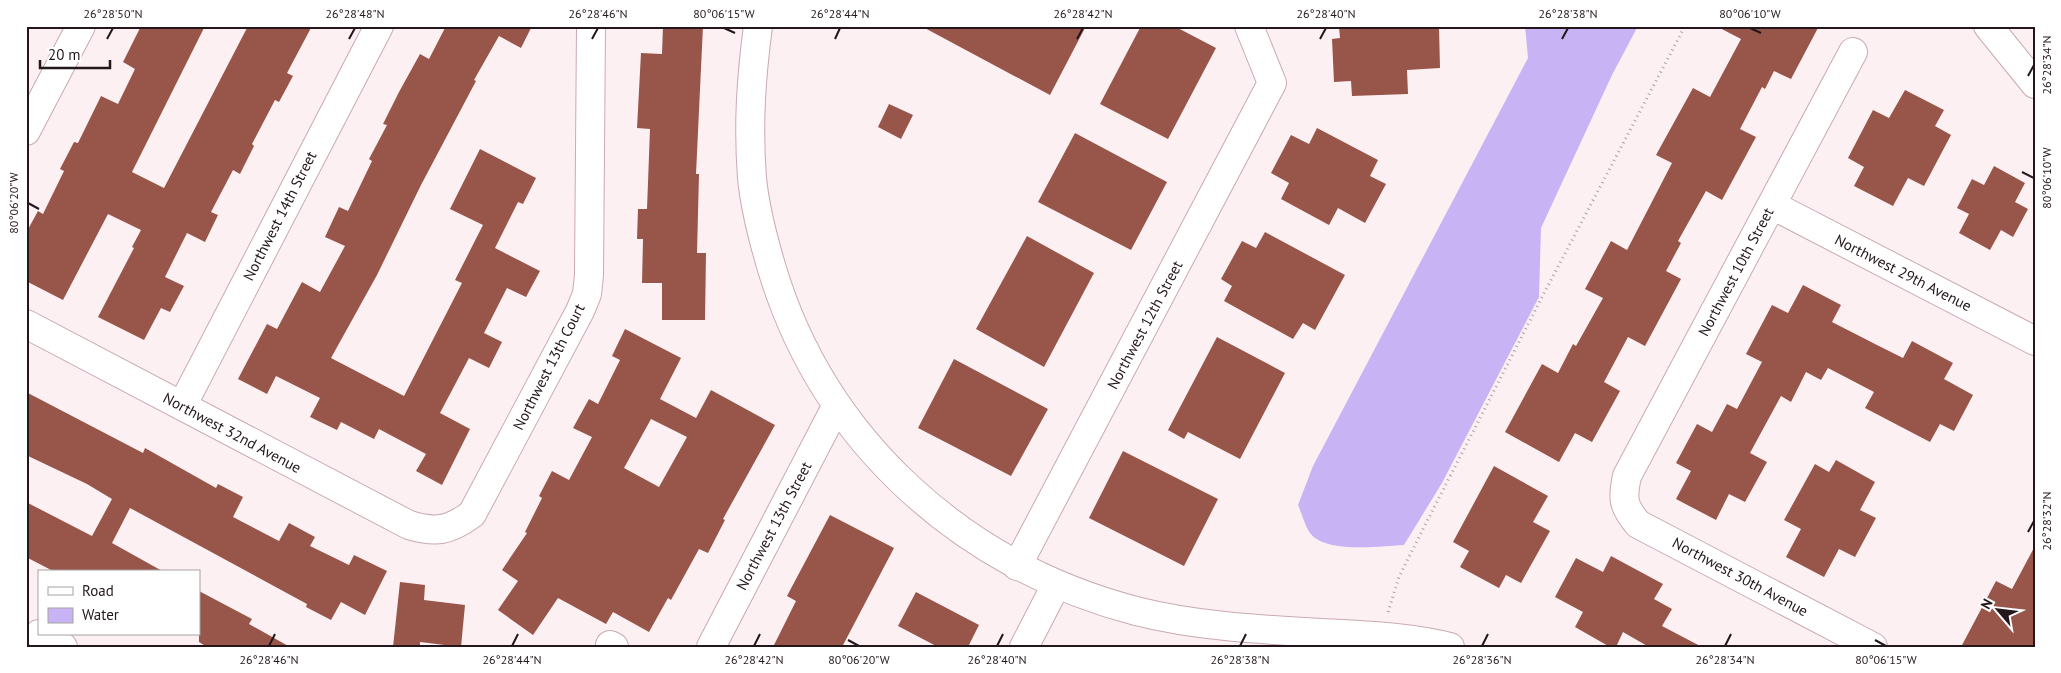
<svg xmlns="http://www.w3.org/2000/svg" width="2061" height="673" font-family="'PT Sans',sans-serif">
	<rect width="100%" height="100%" fill="#fdf0f3"/>
	<path fill="#c8b4f4" d="M1525,26H1638L1612,75L1541,228L1539,297L1442,483L1404,545C1382,546 1325,554 1310,533C1305,526 1302,514 1298,505L1313,466L1528,58Z"/>
	<path fill="#98554a" fill-rule="evenodd" d="M141,26H205L132,172L164,188L248,26H312L287,73L293,76L279,102L275,100L252,144L254,146L240,174L233,170L211,212L218,215L205,242L187,233L165,277L184,286L170,312L161,308L144,340L98,317L134,248L132,247L141,230L108,214L63,300L26,281V233L38,211L43,214L64,171L60,169L74,142L78,143L101,96L118,104L135,69L123,62Z
		M446,26H532L521,48L499,36L474,80L476,81L421,185L377,275L331,358L404,396L462,283L455,280L483,225L450,209L480,149L536,178L523,204L518,202L495,248L540,271L526,297L507,288L484,333L502,342L489,368L469,358L440,413L470,429L442,485L416,471L426,454L379,429L374,439L341,422L337,430L310,417L320,398L276,376L267,394L238,379L267,324L277,329L302,282L320,292L345,246L325,237L339,207L348,211L372,161L369,159L387,125L383,124L399,92L420,54L429,59Z
		M663,26H703L696,174H699L697,253H706L705,320H662V283H642L643,239H637L638,209H647L650,129L637,128L641,53L662,54Z
		M921,26H1086L1050,95Z
		M1141,26H1174L1216,48L1168,139L1100,104Z
		M1339,26L1439,28L1440,68L1407,70L1408,94L1352,96L1351,81L1334,82L1332,39L1340,38Z
		M1716,26H1819L1791,79L1774,71L1765,89L1762,87L1740,129L1756,137L1722,200L1706,191L1678,241L1681,243L1666,271L1681,279L1645,346L1628,337L1604,382L1620,391L1592,442L1575,433L1559,462L1505,432L1542,364L1558,373L1573,344L1576,346L1603,298L1585,289L1611,241L1627,250L1672,163L1656,155L1693,88L1710,97L1741,39Z
		M1905,90L1944,110L1935,126L1951,135L1924,186L1908,178L1893,206L1854,186L1864,167L1848,158L1873,110L1889,118Z
		M889,104L913,115L901,139L878,127Z
		M1317,128L1378,160L1370,176L1386,184L1365,223L1338,208L1329,225L1281,199L1289,183L1271,173L1291,135L1309,144Z
		M1075,133L1167,182L1131,250L1038,202Z
		M1994,166L2025,183L2015,202L2028,209L2013,237L2001,230L1990,250L1959,233L1969,214L1957,208L1972,179L1984,185Z
		M1265,232L1345,275L1315,330L1303,323L1293,339L1224,301L1232,286L1221,279L1242,241L1256,248Z
		M1027,236L1094,273L1044,367L976,329Z
		M1803,285L1841,305L1832,322L1875,344L1903,358L1912,341L1953,363L1944,379L1973,395L1954,431L1940,424L1930,442L1865,408L1874,392L1828,368L1821,380L1806,372L1791,402L1781,396L1750,453L1767,462L1745,502L1729,494L1716,520L1676,499L1691,471L1676,463L1697,424L1712,432L1727,404L1737,409L1762,362L1746,354L1772,305L1788,313Z
		M625,329L681,358L660,399L696,418L711,390L775,425L723,519L725,520L708,553L699,549L671,600L668,598L649,632L613,612L606,624L558,598L533,635L498,610L518,581L502,570L527,533L525,532L542,498L539,496L552,471L569,480L592,437L573,428L589,399L598,404L620,360L612,356ZM651,419L687,437L659,487L624,468Z
		M1217,337L1285,373L1240,459L1188,432L1184,439L1168,430Z
		M954,359L1048,409L1011,476L918,428Z
		M26,392L143,453L145,448L216,488L218,484L243,497L233,517L279,541L289,523L315,537L310,546L349,565L354,555L387,571L365,615L341,602L331,620L306,607L307,604L130,508L112,543L164,572H55L26,557V502L92,536L112,499L87,484L26,455Z
		M1123,451L1218,499L1184,566L1089,518Z
		M1836,460L1875,482L1860,510L1876,518L1855,557L1839,549L1824,577L1786,557L1801,529L1784,520L1815,464L1829,472Z
		M1494,466L1548,496L1533,522L1550,531L1521,583L1506,575L1499,588L1460,567L1469,551L1453,542Z
		M830,515L894,548L842,647H773L796,601L787,596Z
		M2035,546V647H1961L1996,581L2012,589Z
		M1611,556L1663,584L1654,599L1672,609L1662,626L1702,647H1649L1623,632L1616,647H1610L1575,627L1583,612L1555,597L1576,558L1603,572Z
		M400,582L425,585L424,600L465,605L461,647L420,642V647H393Z
		M199,591L252,619L249,624L290,647H207L199,642Z
		M916,592L979,625L968,647H938L898,626Z"/>
	<g fill="none" stroke-linecap="round" stroke-linejoin="round">
		<g stroke="#c9aab2" stroke-width="30">
			<path id="minor" d="M758,26C751,79 748,125 752,178C755,209 763,239 772,269C824,441 963,566 1136,611C1203,628 1273,630 1342,634C1378,636 1414,638 1450,647
				M1988,26L2035,84
				M1853,52L1627,476C1622,499 1623,506 1638,524L1873,647
				M26,131L81,26
				M1772,205L2035,341
				M26,324L409,525C436,533 449,531 472,514L580,311L587,294L589,275L591,26
				M182,406L379,26
				M1017,566L1272,83L1249,26
				M39,634L63,647
				M610,645L614,647
				M711,647L837,405
				M1024,647L1056,585"/>
		</g>
		<path stroke="#aca0a3" stroke-width="3" stroke-dasharray="1 4" stroke-linecap="butt" d="M1388,612L1399,577L1421,533L1542,297L1685,26"/>
		<use href="#minor" stroke="#fff" stroke-width="28"/>
	</g>
	<path fill="none" stroke="#23171b" stroke-width="2" d="M724,28L735,33M1750,28L1761,33M107,39L113,28M349,39L355,28M592,39L598,28M835,39L840,28M1077,39L1083,28M1320,39L1326,28M1562,39L1568,28M2028,76L2034,65M2022,172L2034,178M28,203L39,209M2028,532L2034,521M848,640L859,646M1875,640L1886,646M269,646L275,634M512,646L518,634M754,646L760,634M997,646L1003,634M1240,646L1246,634M1482,646L1488,634M1725,646L1731,634"/>
	<g text-anchor="middle" stroke-width="4.5" stroke-linejoin="round" paint-order="stroke">
		<g font-size="15" fill="#23171b" stroke="#fff">
			<text transform="translate(280 216) rotate(-63)" y="5">Northwest 14th Street</text>
			<text transform="translate(1736 272) rotate(-62)" y="5">Northwest 10th Street</text>
			<text transform="translate(1903 273) rotate(27)" y="5">Northwest 29th Avenue</text>
			<text transform="translate(1145 325) rotate(-62)" y="5">Northwest 12th Street</text>
			<text transform="translate(549 367) rotate(-63)" y="5">Northwest 13th Court</text>
			<text transform="translate(232 433) rotate(28)" y="5">Northwest 32nd Avenue</text>
			<text transform="translate(774 526) rotate(-62)" y="5">Northwest 13th Street</text>
			<text transform="translate(1740 577) rotate(28)" y="5">Northwest 30th Avenue</text>
		</g>
	</g>
	<rect width="2061" height="673" fill="none" stroke="#ffffff" stroke-width="55"/>
	<rect x="38" y="570" width="162" height="65" fill="#ffffff" stroke="#a7a2a4"/>
	<rect x="48" y="587" width="25" height="8" fill="#ffffff" stroke="#a7a2a4"/>
	<text x="82" y="596" font-size="15" fill="#23171b">Road</text>
	<rect x="48" y="608" width="25" height="15" fill="#c8b4f4" stroke="#a7a2a4"/>
	<text x="82" y="620" font-size="15" fill="#23171b">Water</text>
	<g transform="translate(1998 610) rotate(298)" stroke="#ffffff" stroke-width="4" paint-order="stroke">
	<path d="M0-4L9 19L0 12L-9 19Z" fill="#23171b"/>
	<text y="-8" font-size="14" font-weight="bold" text-anchor="middle" fill="#23171b">N</text>
	</g>
	<path d="M40 60v8h70v-8" fill="none" stroke="#23171b" stroke-width="2.5"/>
	<text x="48" y="60" font-size="15" fill="#23171b" stroke="#ffffff" stroke-width="4" paint-order="stroke">20 m</text>
	<rect x="28" y="28" width="2006" height="618" fill="none" stroke="#23171b" stroke-width="2"/>
	<g font-size="12" text-anchor="middle" fill="#23171b">
		<text x="113" y="18">26°28'50"N</text>
		<text x="355" y="18">26°28'48"N</text>
		<text x="598" y="18">26°28'46"N</text>
		<text x="724" y="18">80°06'15"W</text>
		<text x="840" y="18">26°28'44"N</text>
		<text x="1083" y="18">26°28'42"N</text>
		<text x="1326" y="18">26°28'40"N</text>
		<text x="1568" y="18">26°28'38"N</text>
		<text x="1750" y="18">80°06'10"W</text>
		<text transform="translate(2047 65) rotate(-90)" y="4">26°28'34"N</text>
		<text transform="translate(2047 178) rotate(-90)" y="4">80°06'10"W</text>
		<text transform="translate(14 203) rotate(-90)" y="4">80°06'20"W</text>
		<text transform="translate(2047 521) rotate(-90)" y="4">26°28'32"N</text>
		<text x="269" y="664">26°28'46"N</text>
		<text x="512" y="664">26°28'44"N</text>
		<text x="754" y="664">26°28'42"N</text>
		<text x="859" y="664">80°06'20"W</text>
		<text x="997" y="664">26°28'40"N</text>
		<text x="1240" y="664">26°28'38"N</text>
		<text x="1482" y="664">26°28'36"N</text>
		<text x="1725" y="664">26°28'34"N</text>
		<text x="1886" y="664">80°06'15"W</text>
	</g>
</svg>
